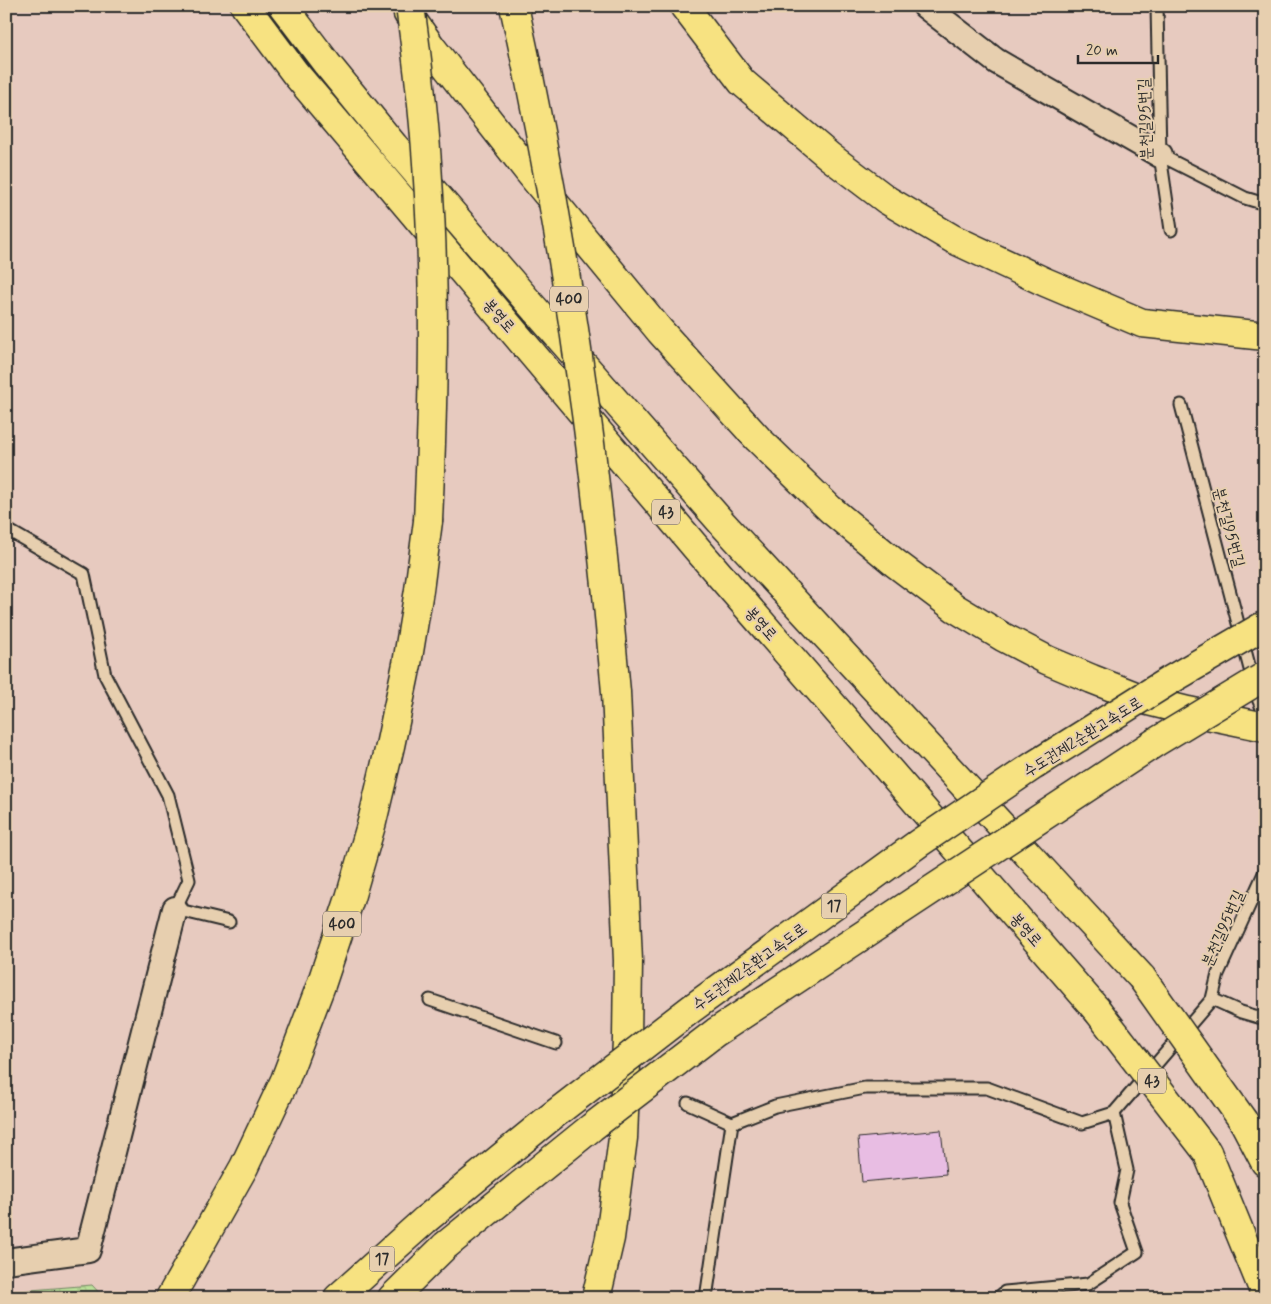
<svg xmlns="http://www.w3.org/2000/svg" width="1271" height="1304" font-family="Mynerve,'Poor Story',sans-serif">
	<defs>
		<pattern id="forest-crowns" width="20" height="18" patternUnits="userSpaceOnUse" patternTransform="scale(1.25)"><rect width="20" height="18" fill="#badf99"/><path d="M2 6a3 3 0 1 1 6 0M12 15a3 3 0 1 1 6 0" fill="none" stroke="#a0c084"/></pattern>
	</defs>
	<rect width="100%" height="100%" fill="#e7cabf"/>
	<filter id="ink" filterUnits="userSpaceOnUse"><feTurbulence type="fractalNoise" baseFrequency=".02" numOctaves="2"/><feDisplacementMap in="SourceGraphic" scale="10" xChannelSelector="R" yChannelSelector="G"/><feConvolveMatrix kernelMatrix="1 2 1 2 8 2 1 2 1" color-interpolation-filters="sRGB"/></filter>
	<g filter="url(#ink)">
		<path fill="url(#forest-crowns)" stroke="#728562" d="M92,1285L104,1298H6V1292Z"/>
		<path fill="#e8bde3" stroke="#2b2b2b" d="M941,1130L946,1174L862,1182L858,1138Z"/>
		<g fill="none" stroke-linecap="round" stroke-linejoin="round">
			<g stroke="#2b2b2b" stroke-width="15">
				<path id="lane" d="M1157,6L1160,155L1171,230
					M1160,155L1245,198L1265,204
					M1181,405L1257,696L1265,715
					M6,529L84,574L105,675L168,795L189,880L175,909L229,922
					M1212,999L1218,974L1265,871
					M430,1000L556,1043
					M688,1103L732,1123L775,1106L865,1088H987L1082,1123L1114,1113L1212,999L1241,1012L1265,1019
					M706,1298L732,1123
					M998,1298L1005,1292L1088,1284L1137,1252L1120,1203L1127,1170L1114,1113"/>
			</g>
			<g stroke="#2b2b2b" stroke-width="28">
				<path id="street" d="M925,6L996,61L1160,155
					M6,1261L88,1250L175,909"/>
			</g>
			<g stroke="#2b2b2b" stroke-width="31">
				<path id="highway" d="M245,6L295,73L698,550L1097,1010
					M283,6L327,64L394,146L525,298L722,523L1142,978
					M684,6L742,82L829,156L887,200L953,239L1045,282L1142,323L1265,336
					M408,14L432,48L529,172L660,331L758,439L830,509L895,563L955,608L1003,637L1047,660L1092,679L1148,701L1188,711L1265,727
					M1244,1122L1265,1162
					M1207,1152L1265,1294
					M170,1298L244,1167L285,1080L321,985L350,898L372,822L390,746L407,664L419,590L428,521
					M338,1298L425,1220
					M392,1298L445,1246
					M596,1298L610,1238L623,1138L627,1039L628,961L616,692L607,594"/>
			</g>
			<use href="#lane" stroke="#e7cfaf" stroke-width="11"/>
			<use href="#street" stroke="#e7cfaf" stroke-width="24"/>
			<use href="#highway" stroke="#f7e281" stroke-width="28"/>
			<g stroke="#2b2b2b" stroke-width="31" stroke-linecap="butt">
				<path id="highway-bridge" d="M410,6C418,64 425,122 428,180C436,293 433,408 428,521
					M514,6C543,138 567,272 585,406C594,468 600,532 607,594
					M1142,978L1244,1122
					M1097,1010L1207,1152
					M425,1220L547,1120L691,1009L919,843L1033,766L1167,682L1265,625
					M445,1246L592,1127L716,1032L1156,742L1265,676"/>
			</g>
			<use href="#highway-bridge" stroke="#f7e281" stroke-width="28"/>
		</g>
	</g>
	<g text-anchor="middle" stroke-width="4" stroke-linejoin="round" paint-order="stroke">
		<g fill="#e7cfaf" stroke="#635c53" stroke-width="1">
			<rect x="550" y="286.5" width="38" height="25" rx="4"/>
			<rect x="652" y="499.5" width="28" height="25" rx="4"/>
			<rect x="821.5" y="893.5" width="25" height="25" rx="4"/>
			<rect x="323" y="911.5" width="38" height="25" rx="4"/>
			<rect x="1138" y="1068.5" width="28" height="25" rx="4"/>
			<rect x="369.5" y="1246.5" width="25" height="25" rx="4"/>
		</g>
		<g font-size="15" font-weight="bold" fill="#2b2b2b">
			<text x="569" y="304">400</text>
			<text x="666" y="517">43</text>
			<text x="834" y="911">17</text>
			<text x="342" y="929">400</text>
			<text x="1152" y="1086">43</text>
			<text x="382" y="1264">17</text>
		</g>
		<g font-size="16" fill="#2b2b2b" stroke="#e7cfaf">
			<text transform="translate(1144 119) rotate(-92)" y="6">분천길95번길</text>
			<text transform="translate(500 315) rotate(49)" y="6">봉영로</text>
			<text transform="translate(1230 527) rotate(75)" y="6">분천길95번길</text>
			<text transform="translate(762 623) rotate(49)" y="6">봉영로</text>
			<text transform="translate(1082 736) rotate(-32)" y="6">수도권제2순환고속도로</text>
			<text transform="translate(1222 928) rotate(-66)" y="6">분천길95번길</text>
			<text transform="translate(1027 929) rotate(49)" y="6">봉영로</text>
			<text transform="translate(749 966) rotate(-36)" y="6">수도권제2순환고속도로</text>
		</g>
	</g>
	<rect width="1271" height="1304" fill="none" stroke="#e7cfaf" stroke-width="25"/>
	<rect x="12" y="12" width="1246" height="1279" fill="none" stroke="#2b2b2b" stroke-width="2" filter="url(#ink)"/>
	<path d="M1078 55v8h80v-8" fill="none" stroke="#2b2b2b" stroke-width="2.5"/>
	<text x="1086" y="55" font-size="15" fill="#2b2b2b" stroke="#e7cfaf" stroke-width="4" paint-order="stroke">20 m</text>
</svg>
